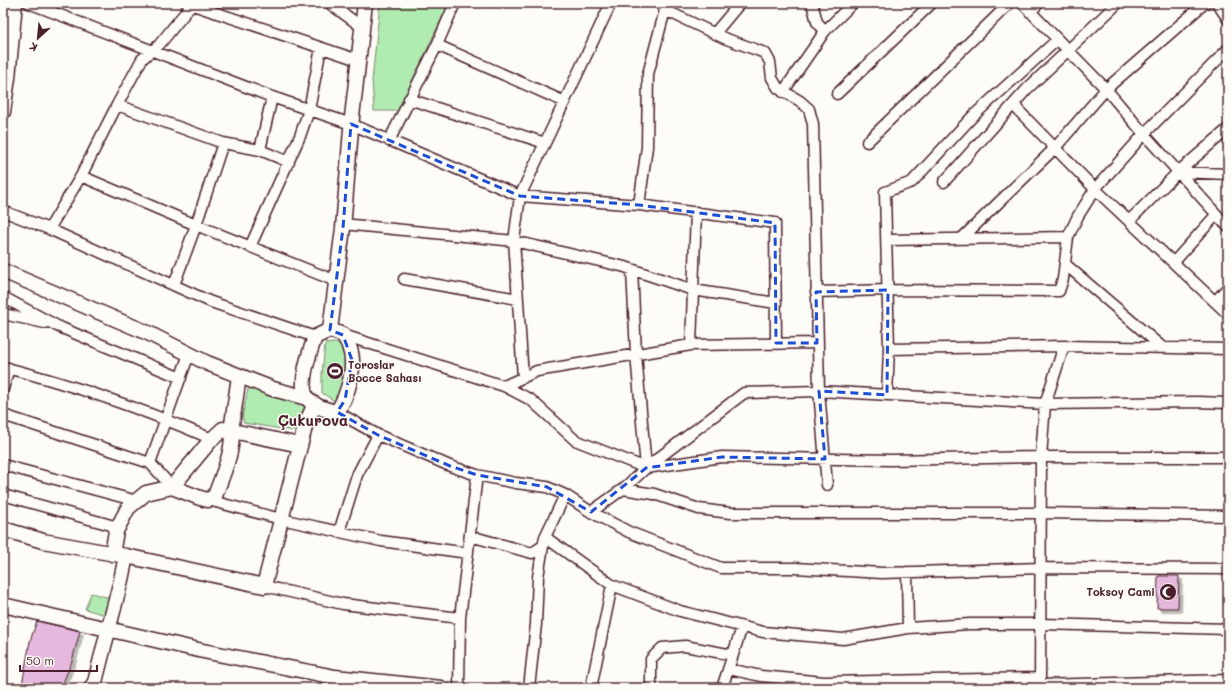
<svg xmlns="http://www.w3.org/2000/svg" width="1231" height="691" font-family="Mali,sans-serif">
	<defs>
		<filter id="shadow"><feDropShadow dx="3.5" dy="3.5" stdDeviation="0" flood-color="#0004"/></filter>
	</defs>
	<rect width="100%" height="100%" fill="#fdfcf7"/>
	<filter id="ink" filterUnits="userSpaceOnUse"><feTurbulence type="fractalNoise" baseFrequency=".025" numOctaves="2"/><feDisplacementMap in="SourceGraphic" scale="8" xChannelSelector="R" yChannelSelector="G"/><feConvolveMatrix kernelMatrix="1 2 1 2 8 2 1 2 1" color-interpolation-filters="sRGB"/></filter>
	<g filter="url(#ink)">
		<path fill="#b0ebb1" stroke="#7d856e" d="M380,3H449L398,111H374L372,80Z
			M334,343L344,345L348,368L336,402L322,393V374L325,344Z
			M250,380L308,403L300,427L294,431L244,423L242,417Z
			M91,593L110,598L105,615L85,609Z"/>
		<path fill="#e5b9dd" stroke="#4a1f2b" filter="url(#shadow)" d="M1158,576H1179L1178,608H1157Z
			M37,621L80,631L72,661L61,688H47L22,685L30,641Z"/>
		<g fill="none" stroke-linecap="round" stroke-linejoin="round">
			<g stroke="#4a1f2b" stroke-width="13">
				<path id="street" d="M29,3L272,97L351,124L520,196L639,205L775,223L776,343
					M187,3L358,60
					M329,3L362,27
					M661,3L665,10L724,38L765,53L770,62L772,78L778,88L800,101L809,109L813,124L819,391L827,485
					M812,3L817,22L825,31
					M1022,3L1106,89L1144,134L1228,227
					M1217,3L1228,19
					M1030,12L1039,3
					M715,33L740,3
					M437,45L565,102
					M783,92L825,31L853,3
					M837,94L932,3
					M409,99L545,143
					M1015,104L1018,110L1095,189L1228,314
					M117,105L223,143L196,225L174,285
					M389,141L437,45L455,3
					M867,142L1010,3
					M223,143L260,150L289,162
					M260,150L272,97
					M1178,172L1228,174
					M81,176L196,225L336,281
					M944,182L1027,89L1118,3
					M639,205L647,147L648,74L665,10
					M3,211L49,229L211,302L315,337
					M1129,221L1178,172L1228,129
					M343,224L514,241L625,267L693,290L776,303
					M49,229L81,176L117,105L142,59L159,45L193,3
					M961,239L1054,149L1106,89L1205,3
					M887,240L1068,237
					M250,247L300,136L309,110L321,48
					M1174,262L1216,215
					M1065,264L1163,348
					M404,279L518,299
					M816,292L888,290L1059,291L1063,279L1068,237L1078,216L1095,189L1144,134L1228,49
					M3,297L57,326L181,378
					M1216,301L1228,287
					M3,314L45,323
					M343,335L504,386L531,400L575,440L646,468L636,354L632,269
					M691,345L696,212
					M889,349L1064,346L1228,349
					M3,367C74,385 145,410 212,439
					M523,378L515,255L514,241L520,196L611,3
					M504,386L537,371L691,345L817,343
					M3,389L9,368
					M887,395L889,349L885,192L912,182L973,116L1057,40
					M337,412L378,435L450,466L477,475L516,483L547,487L565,495L591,512L629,532L721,568H795L882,573L1041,568L1228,569
					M3,415L150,463L172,487
					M150,463L189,354
					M3,465L137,501
					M648,466L744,393L819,391L1045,404L1197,402L1228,403
					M623,489L646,468L722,457L891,460L1041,457H1228
					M3,495L118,527
					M208,500L281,519L381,541L468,553
					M591,512L623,489L654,494L699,509L730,513H1041L1228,516
					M339,532L357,475L378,435
					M470,536L532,553L543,546
					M545,537L612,585L680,611L763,632L843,639L908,628L970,624H1041L1228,629
					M907,572L908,628
					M264,586L343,604L460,618
					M729,669L761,676L824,682L1040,678
					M1040,685L1228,680
					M459,688L460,618L477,475
					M529,688L536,624L538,577L543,546L545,537L565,495
					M591,688L612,585
					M651,688V659L662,648L685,646L733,655
					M722,688L742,627
					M1040,688L1041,457L1045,404L1064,346"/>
			</g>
			<g stroke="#4a1f2b" stroke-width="17">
				<path id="secondary" d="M3,112L8,78L15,3
					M3,271L148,333L207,363L273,389L307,398
					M330,330L343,228L352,117L365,3
					M330,330L343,335C345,338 348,342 349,346C357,366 348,395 337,412C327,410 314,407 307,398C298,385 310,351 315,337Z
					M172,487L200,498L208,500L215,496C221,478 235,449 231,431L239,376
					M3,529L43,541L126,556L264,586L306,423L315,404
					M112,554L116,531L128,508L146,493L172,487L210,441L223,429L300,445
					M3,605L203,651L335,677L441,688
					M91,688L95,682L121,580L126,556"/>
			</g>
			<use href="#street" stroke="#fdfcf7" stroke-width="10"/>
			<use href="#secondary" stroke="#fdfcf7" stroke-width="14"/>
		</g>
	</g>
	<path fill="none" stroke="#1d4ed8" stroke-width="3" stroke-dasharray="8 5" stroke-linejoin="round" d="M351,124L520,196L639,205L775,223L776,343H817L816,292L888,290L887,395L819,391L825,459L722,457L646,468L591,512L547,487L477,475L450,466L378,435L337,412L345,400L352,360L343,335L330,330L343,228Z"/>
	<defs>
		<g id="stadium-disc" transform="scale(0.9)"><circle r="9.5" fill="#4a1f2b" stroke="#fdfcf7"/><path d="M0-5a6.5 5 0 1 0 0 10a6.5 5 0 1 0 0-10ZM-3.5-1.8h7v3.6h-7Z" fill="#fff"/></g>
		<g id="mosque-disc" transform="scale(0.9)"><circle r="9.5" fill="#4a1f2b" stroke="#fdfcf7"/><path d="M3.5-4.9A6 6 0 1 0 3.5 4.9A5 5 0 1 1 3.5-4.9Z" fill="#fff"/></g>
	</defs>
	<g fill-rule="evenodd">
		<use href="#stadium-disc" x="335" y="371"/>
		<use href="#mosque-disc" x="1168" y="592"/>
	</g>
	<g text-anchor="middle" stroke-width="3" stroke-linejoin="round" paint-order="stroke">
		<g font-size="11" font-weight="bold" fill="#4a1f2b" stroke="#fdfcf7" text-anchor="start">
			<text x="348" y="369">Toroslar<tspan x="348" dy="13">Bocce Sahası</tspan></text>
			<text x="1155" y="596" text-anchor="end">Toksoy Cami</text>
		</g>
		<g font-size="15" font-weight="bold" fill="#4a1f2b" stroke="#fdfcf7">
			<text x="313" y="426">Çukurova</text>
		</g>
	</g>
	<rect width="1231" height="691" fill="none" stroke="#fdfcf7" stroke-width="16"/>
	<rect x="8" y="8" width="1215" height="675" fill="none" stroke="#4a1f2b" stroke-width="1.5" filter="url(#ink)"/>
	<g transform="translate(38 38) rotate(207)" stroke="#fdfcf7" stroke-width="3" paint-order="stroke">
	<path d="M0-3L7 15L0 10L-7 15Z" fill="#4a1f2b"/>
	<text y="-6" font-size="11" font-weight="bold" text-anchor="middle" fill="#4a1f2b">K</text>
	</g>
	<path d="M20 665v6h77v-6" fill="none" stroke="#4a1f2b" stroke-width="2"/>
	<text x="26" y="665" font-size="12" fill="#4a1f2b" stroke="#fdfcf7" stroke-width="3" paint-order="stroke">50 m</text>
</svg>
